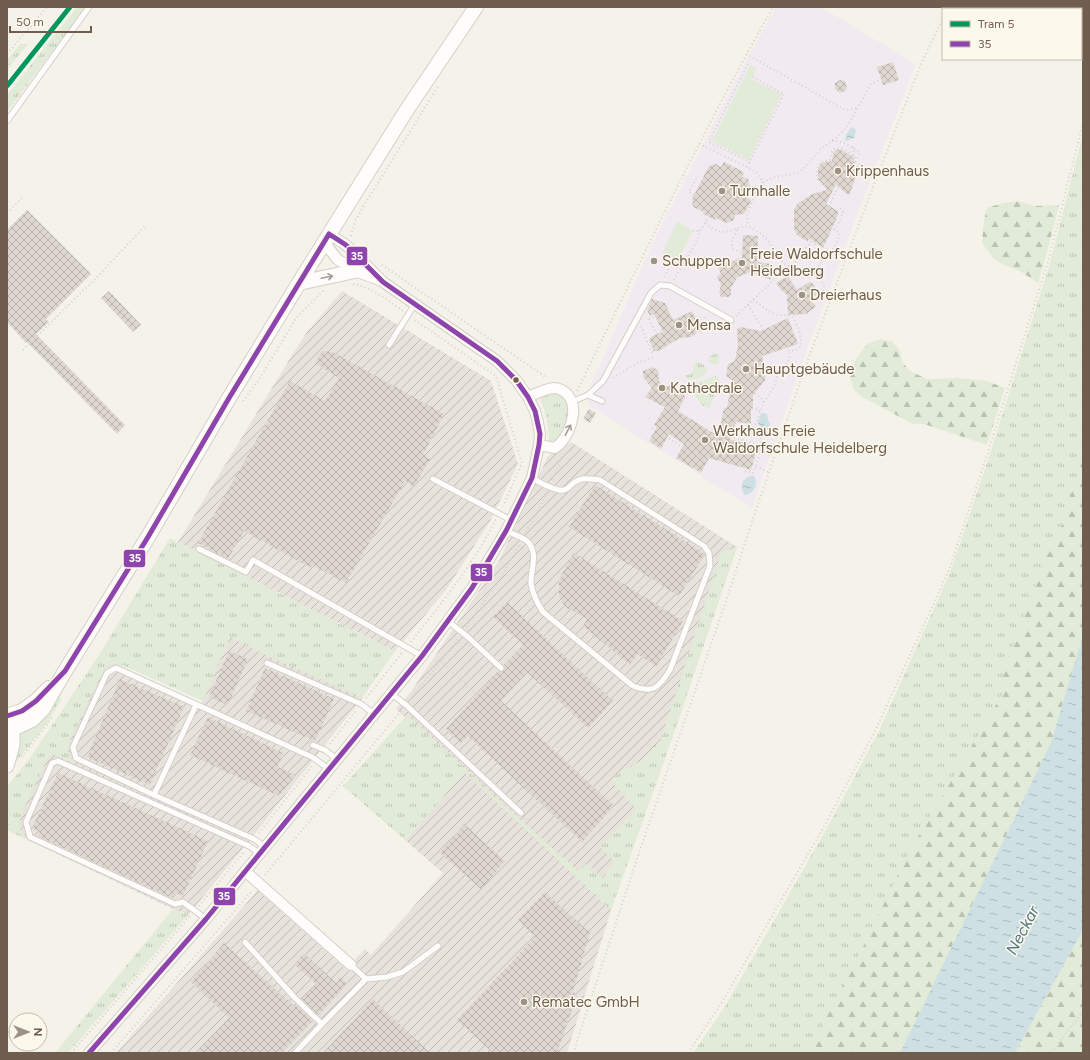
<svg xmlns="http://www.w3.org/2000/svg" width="1090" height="1060" font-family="Figtree,sans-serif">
	<defs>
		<pattern id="industrial-furrows" width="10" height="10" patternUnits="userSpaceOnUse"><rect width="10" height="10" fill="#e7e2db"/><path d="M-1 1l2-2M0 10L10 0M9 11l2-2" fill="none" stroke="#bfbab4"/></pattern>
		<pattern id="grass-tufts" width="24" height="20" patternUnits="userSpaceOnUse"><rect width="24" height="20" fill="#e1ebd7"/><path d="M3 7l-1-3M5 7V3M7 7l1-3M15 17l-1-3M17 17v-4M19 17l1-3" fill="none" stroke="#bbc2b1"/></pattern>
		<pattern id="forest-firs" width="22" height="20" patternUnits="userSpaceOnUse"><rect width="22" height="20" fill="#e1ebd7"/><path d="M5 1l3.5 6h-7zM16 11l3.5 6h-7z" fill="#bbc2b1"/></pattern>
		<pattern id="water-ripples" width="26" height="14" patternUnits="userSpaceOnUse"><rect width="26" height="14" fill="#cee0e3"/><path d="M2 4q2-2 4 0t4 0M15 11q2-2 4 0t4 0" fill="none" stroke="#abb9ba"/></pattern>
		<pattern id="building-cross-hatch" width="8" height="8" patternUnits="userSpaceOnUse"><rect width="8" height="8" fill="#ded8d0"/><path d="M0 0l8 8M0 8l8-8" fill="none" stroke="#b8b2ab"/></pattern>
	</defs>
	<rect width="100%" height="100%" fill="#f5f2ea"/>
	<path fill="url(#industrial-furrows)" d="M342,291L491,381L518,464L489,523L446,590L395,651L178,542L294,352L307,332Z
		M571,442L737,547L676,727L611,910L567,1053H116L258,890L347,970L357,957L365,949L371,955L443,873L405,840L438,803L463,772L396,709L410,693L499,561L548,456Z
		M230,637L362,698L249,841L189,914L173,909L7,830V806L103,658L201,704Z"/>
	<path fill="#f2eaf1" d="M776,7H821L916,64L862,202L802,363L752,508L588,405L591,385L653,242L733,85Z"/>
	<path fill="url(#grass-tufts)" d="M77,7H86L7,112V95Z
		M21,43L27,45L7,70V60Z
		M1083,134V814L965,1053H693L724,1008L828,826L878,733L950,573L990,454L1050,263Z
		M717,353L719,354L720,355L718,364C714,365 707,364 709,358C710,355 715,354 717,353Z
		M696,362H699L706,367L707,372C701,378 694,382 686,378V375H689C693,372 695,368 694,363Z
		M716,376L719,379V381L710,408C702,409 691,392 693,384Z
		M558,393C560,394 562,395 564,396C577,408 563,434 555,444H549C549,428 547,414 540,399L547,394Z
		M170,538L395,651L362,698L270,657L230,637L203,701L122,665L111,664L105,667L69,743C67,755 68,756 77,763H73L53,754L48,757L21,815C18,828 20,830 28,840L7,830V787L30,758L99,655Z
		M737,547L676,727L611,910L464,772L438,803L405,840L343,786L407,715L524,823L578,871L586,864L603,878L614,861L600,847L636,809L612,781L615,775L644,759L661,739L721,553Z
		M57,697L62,698L48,722L17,761H13L15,740L20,732Z
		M173,909L189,914L68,1053H55Z"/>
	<path fill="url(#forest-firs)" d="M1019,201L1035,206L1059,205L1047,253L1038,283L1020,271L1004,265L994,259L982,243L984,220L987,208L1003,203Z
		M880,339L893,342L900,351L902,362L910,371L927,379L957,378L987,381L1005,388L987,445L924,424H913L862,397L854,390L850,378L852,368L856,359L867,344Z
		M1083,458V635L1051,743L900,1053H808L864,945L909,852L1003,693L1005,667L1030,599L1049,544L1062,526L1074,484Z
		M1083,930V1053H1015Z"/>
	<path fill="#e1ebd7" d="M750,65L757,68L751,79L782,94L749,160L712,141Z
		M677,221L693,231L677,262L662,254Z"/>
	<path fill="url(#water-ripples)" d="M853,127L854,128L856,131L854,138L850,139L848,141H846L845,140C846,135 848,129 853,127Z
		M762,413L767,414L768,420L770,424L769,428L765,430L759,427C757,423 759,416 762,413Z
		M750,476H754C759,484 754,494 745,495C739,488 741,480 750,476Z
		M1083,635V930L1015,1053H900L1051,743Z"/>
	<path fill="url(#building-cross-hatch)" d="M893,62L899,80L883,85L877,67Z
		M840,80L845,81L847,87L845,91L840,93L835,89V83Z
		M838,149L844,151L854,158V162L859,168V170L849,195L844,192L836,184L826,204L838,211V215L823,248L809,238L808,241L804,240L796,234L794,228V210L797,204L812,194L827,190L818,179V169L821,163L832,161L834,151Z
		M724,162L744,172L742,177L748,179L750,186L746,195L751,201L744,214L735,215L734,220L726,223L716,218L715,220L703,214L704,212L693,207L692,199L709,166L716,164L721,167Z
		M27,210L91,274L46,319L49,322L36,334L125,425L117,434L27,342L26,343L7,322V230Z
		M743,235L758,236L757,262L771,264V280L750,272L738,277L734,282L731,288V295L728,297H721L719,292L721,285L717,276L721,274L718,267L729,261L731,262L742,257Z
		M788,276L797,290L809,282L813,284L817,291L816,295L810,298L816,307L806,314L788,315L787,295L780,289L776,283Z
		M109,291L141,325L133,332L101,298Z
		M652,299L665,303L673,320L692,311L701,330L691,337L680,338L668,345L659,351H654L649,340L652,336L663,332L654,314L650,316L647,310Z
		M788,318L798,344L762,356L766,372L765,380L753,395V407L751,409V424L736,422L730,439L758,447L751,470L709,458L701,473L676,458L684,444L669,434L661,449L649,441L657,427L654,425L665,407L645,397L652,388L643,377V371L653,367L658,370L659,381L665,386H670L683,394L685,397L678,411L718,436L724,408H727L732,380L726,376L728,364L735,361L738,345L737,329L741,327L761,331Z
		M322,351L333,352L444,414L423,455L430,459L414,486L405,481L346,583L312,565L311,568L244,531L228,559L198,543L290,381L325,401L339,378L315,363Z
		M589,409L596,413L590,423L583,419Z
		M595,485L705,554L679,596L569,527Z
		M574,553L683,621L656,667L638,654L630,665L583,626L587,619L567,608L562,602L559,595V581L562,574Z
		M507,602L613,701L588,728L527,672L501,701L614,806L582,842L468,736L461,743L446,729L499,671L502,672L505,669L504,665L523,645L493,617Z
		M229,651L248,659L228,705L209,697Z
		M265,668L334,699L315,741L246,711Z
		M120,679L184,707L150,785L87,757Z
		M208,717L283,753L278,767L296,775L279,796L190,755Z
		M58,773L208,841L183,896L174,893L172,898L38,836L40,832L32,828Z
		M464,824L505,861L481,889L440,853Z
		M545,892L590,933L573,991L577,995L557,1053H493L457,1020L535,937L518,920Z
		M224,943L295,1007L296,1005L313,1021L282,1053H195L229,1018L191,982Z
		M304,953L336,983L341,977L347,984L319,1015L302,999L316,984L294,964Z
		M373,999L430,1053H323Z"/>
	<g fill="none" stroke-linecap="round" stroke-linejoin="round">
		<g stroke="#d4cfc9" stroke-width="7">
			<path id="service" d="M7,121L89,7
				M389,345L415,304
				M588,395L602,401
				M571,402L588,395L603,381L651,293L660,285L670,286L731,320
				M433,479L511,520
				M506,531C513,534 523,537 528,542C539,554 530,571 531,584C533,595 537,603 543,612L633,686C654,694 659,687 670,670L710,566L709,553L704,546L600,480C591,479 582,477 575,482C571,484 569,489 564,490C556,492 539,482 532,478
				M199,549L246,572L253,560L422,656
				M449,622L468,637L501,668
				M267,663L361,704L374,714
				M392,694L406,705L521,813
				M313,745L325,750L337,759
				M154,795L196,705
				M265,847L254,839L154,795L76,758L73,747L107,673L116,668L312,757L329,769
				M206,919L183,902L175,904L30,837L26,822L52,763L58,761L249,846L259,853
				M245,942L294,997L322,1024
				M366,979L387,977L403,972L438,946
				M295,1053L322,1024L366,979L351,965"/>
		</g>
		<g stroke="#d4cfc9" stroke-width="12">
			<path id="minor" d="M324,242L337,259L355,271L379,280
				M528,397C535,394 547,388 554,388C559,388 564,391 568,395C580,410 569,438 555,448L539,445
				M245,871L351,965
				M89,1053L206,919L422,656L472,588L506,531L532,478L539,445L540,434L538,423L535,411L528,397L516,380L497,361L383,282L346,245L329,234"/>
		</g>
		<g stroke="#d4cfc9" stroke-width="15">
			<path id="tertiary" d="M7,766L13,745V729L8,720"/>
		</g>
		<g stroke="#d5cfc8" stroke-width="16">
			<path id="secondary" d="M299,283L355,271
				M7,716L22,711L36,701L49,688
				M7,730L13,729L32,720L43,709L65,671L148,537L229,398L299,283L406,111L476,7"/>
		</g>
		<path stroke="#d6d0cb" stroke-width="2" stroke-dasharray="1 3" stroke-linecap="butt" d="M947,9L948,7
			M7,54L47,7
			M746,54L845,110L858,108
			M748,64L709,142L750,162
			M832,141C843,141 852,146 860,153L856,160
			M699,144L747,167L757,173L763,182L757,190L747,214L748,226
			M853,147L854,156
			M855,162L859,164L862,168V174
			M747,167L784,94L753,77
			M763,182L775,177L789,175L799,172L804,168L822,148L837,137L847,127L871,84L881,79
			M825,184C814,181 815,170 821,162L830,160C831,157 831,153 833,150C840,143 853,154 856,160L854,165
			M694,195L689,192L697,177
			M829,206L841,181
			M7,213L24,196
			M705,223C725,239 728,229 748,226L760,233L765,237L778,253L783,263L792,268H799L804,272L814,274L821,280L824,286L822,296L816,301L814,296
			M737,230L732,240V248L742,253
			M834,230L840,220L843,212L840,207
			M693,231H700
			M351,236L355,221L366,202L439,85
			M811,242C813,243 817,245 818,248C825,257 820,268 812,274
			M806,248L810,244L812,239
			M821,260C831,254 836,245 840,235L839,233L832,228
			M382,265L547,378
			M664,277L674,260
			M674,280L697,241L700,231L709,217
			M353,284C372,287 387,300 403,311
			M753,300C760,304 767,311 774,314C780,317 787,313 792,317C796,321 804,341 800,347C798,350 793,351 789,351L787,348
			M748,305L763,329
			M736,316L781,273L798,260
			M649,319L656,333L662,331
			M649,319L655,316
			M415,320L496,376L522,463L503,506
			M641,326L651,351L655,354
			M701,333L703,331L706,314
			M23,350L101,273L145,226
			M772,369H776L778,374
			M613,378L637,363L655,357
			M577,391C640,262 702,132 773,7
			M755,393L762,399L764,402
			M243,401L258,381L297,317L324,290
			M752,408L758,409L760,412
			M721,425L730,428L737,429L750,428L753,427L756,423L764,402L774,387L777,377L790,358L789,351
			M652,428L707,462
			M719,433L762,446
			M756,467L769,472
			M745,471L753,473C758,459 768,437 753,427
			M552,480L563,455
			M526,532L538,511L546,494
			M466,627L501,577L519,545
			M411,642C441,603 474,564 496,519
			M441,661L477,695
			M366,698L402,653
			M410,700L458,639
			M330,744L357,709
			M22,757L52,718
			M259,833L312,766
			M265,875L401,711
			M199,906L244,852
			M71,1053L190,916
			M111,1053L252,891
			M573,1053L640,850L725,604L756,510L806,365L867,203L920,66L943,18
			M688,1053L721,1004L826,823L875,731L949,570L988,452L1049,258L1083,123
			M1051,1053L1083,1011"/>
		<use href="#service" stroke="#fefdfc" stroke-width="5"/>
		<use href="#minor" stroke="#fefdfc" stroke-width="10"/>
		<use href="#tertiary" stroke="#fefdfc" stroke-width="13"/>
		<use href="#secondary" stroke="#fefdfc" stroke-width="14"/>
		<path stroke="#d6d0cb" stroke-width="2" stroke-dasharray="1 3" stroke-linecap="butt" d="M854,165L856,161"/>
		<g stroke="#fdf8ec" stroke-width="8">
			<path id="bus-1" d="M7,716L22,711L36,701L65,671L148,537L229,398L329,234L346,245L383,282L497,361L516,380L528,397L535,411L540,434L539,445L532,478L506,531L472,588L422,656L206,919L89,1053"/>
		</g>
		<use href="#bus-1" stroke="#8e44ad" stroke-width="5"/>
		<g stroke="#fdf8ec" stroke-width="8">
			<path id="tram-1" d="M7,86L70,7"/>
		</g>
		<use href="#tram-1" stroke="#00975f" stroke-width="5"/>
	</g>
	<defs><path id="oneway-shaft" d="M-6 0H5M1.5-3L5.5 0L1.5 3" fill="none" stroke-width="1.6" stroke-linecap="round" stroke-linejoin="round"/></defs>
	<g stroke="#a89d94">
		<use href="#oneway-shaft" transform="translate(327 277) rotate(-12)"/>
		<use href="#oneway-shaft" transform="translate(568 430) rotate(-63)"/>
	</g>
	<g fill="#9e9185" stroke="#fdf8ec" stroke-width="1.5">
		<circle cx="838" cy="171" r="4"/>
		<circle cx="722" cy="191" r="4"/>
		<circle cx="654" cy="261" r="4"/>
		<circle cx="742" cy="263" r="4"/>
		<circle cx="802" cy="295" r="4"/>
		<circle cx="679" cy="325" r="4"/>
		<circle cx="746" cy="369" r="4"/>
		<circle cx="662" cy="388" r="4"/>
		<circle cx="705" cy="440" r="4"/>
		<circle cx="524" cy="1002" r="4"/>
	</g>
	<circle fill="#6f5d4e" stroke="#fdf8ec" stroke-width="1.5" cx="516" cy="380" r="3.5"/>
	<g text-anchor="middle" stroke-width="3" stroke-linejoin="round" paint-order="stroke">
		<g font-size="15" fill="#6f5d4e" stroke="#fdf8ec" text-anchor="start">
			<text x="846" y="176">Krippenhaus</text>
			<text x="730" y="196">Turnhalle</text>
			<text x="750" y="259">Freie Waldorfschule<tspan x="750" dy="17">Heidelberg</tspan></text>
			<text x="662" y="266">Schuppen</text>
			<text x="810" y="300">Dreierhaus</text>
			<text x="687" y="330">Mensa</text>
			<text x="754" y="374">Hauptgebäude</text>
			<text x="670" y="393">Kathedrale</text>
			<text x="713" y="436">Werkhaus Freie<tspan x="713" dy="17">Waldorfschule Heidelberg</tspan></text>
			<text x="532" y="1007">Rematec GmbH</text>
		</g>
		<g font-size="16" font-style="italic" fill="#4e7886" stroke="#fdf8ec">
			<text transform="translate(1022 930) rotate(-62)" y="6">Neckar</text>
		</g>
	</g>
	<g stroke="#fdf8ec" stroke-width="1.5">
		<rect x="346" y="246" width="22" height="20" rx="4" fill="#8e44ad"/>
		<rect x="123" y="549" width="23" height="19" rx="4" fill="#8e44ad"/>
		<rect x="470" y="563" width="23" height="19" rx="4" fill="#8e44ad"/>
		<rect x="213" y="887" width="23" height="19" rx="4" fill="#8e44ad"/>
	</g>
	<g font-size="11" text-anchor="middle" font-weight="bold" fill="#fff">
		<text x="357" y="260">35</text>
		<text x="135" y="562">35</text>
		<text x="481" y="576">35</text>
		<text x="224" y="900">35</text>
	</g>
	<rect width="1090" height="1060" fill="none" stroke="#6f5d4e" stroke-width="16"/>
	<rect x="942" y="8" width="140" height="52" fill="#fdf8ec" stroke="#c4baad"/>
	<rect x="950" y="21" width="20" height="6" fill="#00975f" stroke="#c4baad"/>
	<text x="978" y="28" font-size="12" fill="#6f5d4e">Tram 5</text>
	<rect x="950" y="41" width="20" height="6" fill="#8e44ad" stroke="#c4baad"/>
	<text x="978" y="48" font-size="12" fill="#6f5d4e">35</text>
	<g transform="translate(28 1032) rotate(90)"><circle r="19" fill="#fdf8ec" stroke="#c4baad"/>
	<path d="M0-3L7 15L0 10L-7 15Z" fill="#9e9185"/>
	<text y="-6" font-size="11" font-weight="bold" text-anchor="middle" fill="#6f5d4e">N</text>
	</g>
	<path d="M10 26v6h81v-6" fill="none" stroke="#6f5d4e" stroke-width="2"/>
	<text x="16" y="26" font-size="12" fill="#6f5d4e" stroke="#fdf8ec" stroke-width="3" paint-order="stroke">50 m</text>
</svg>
